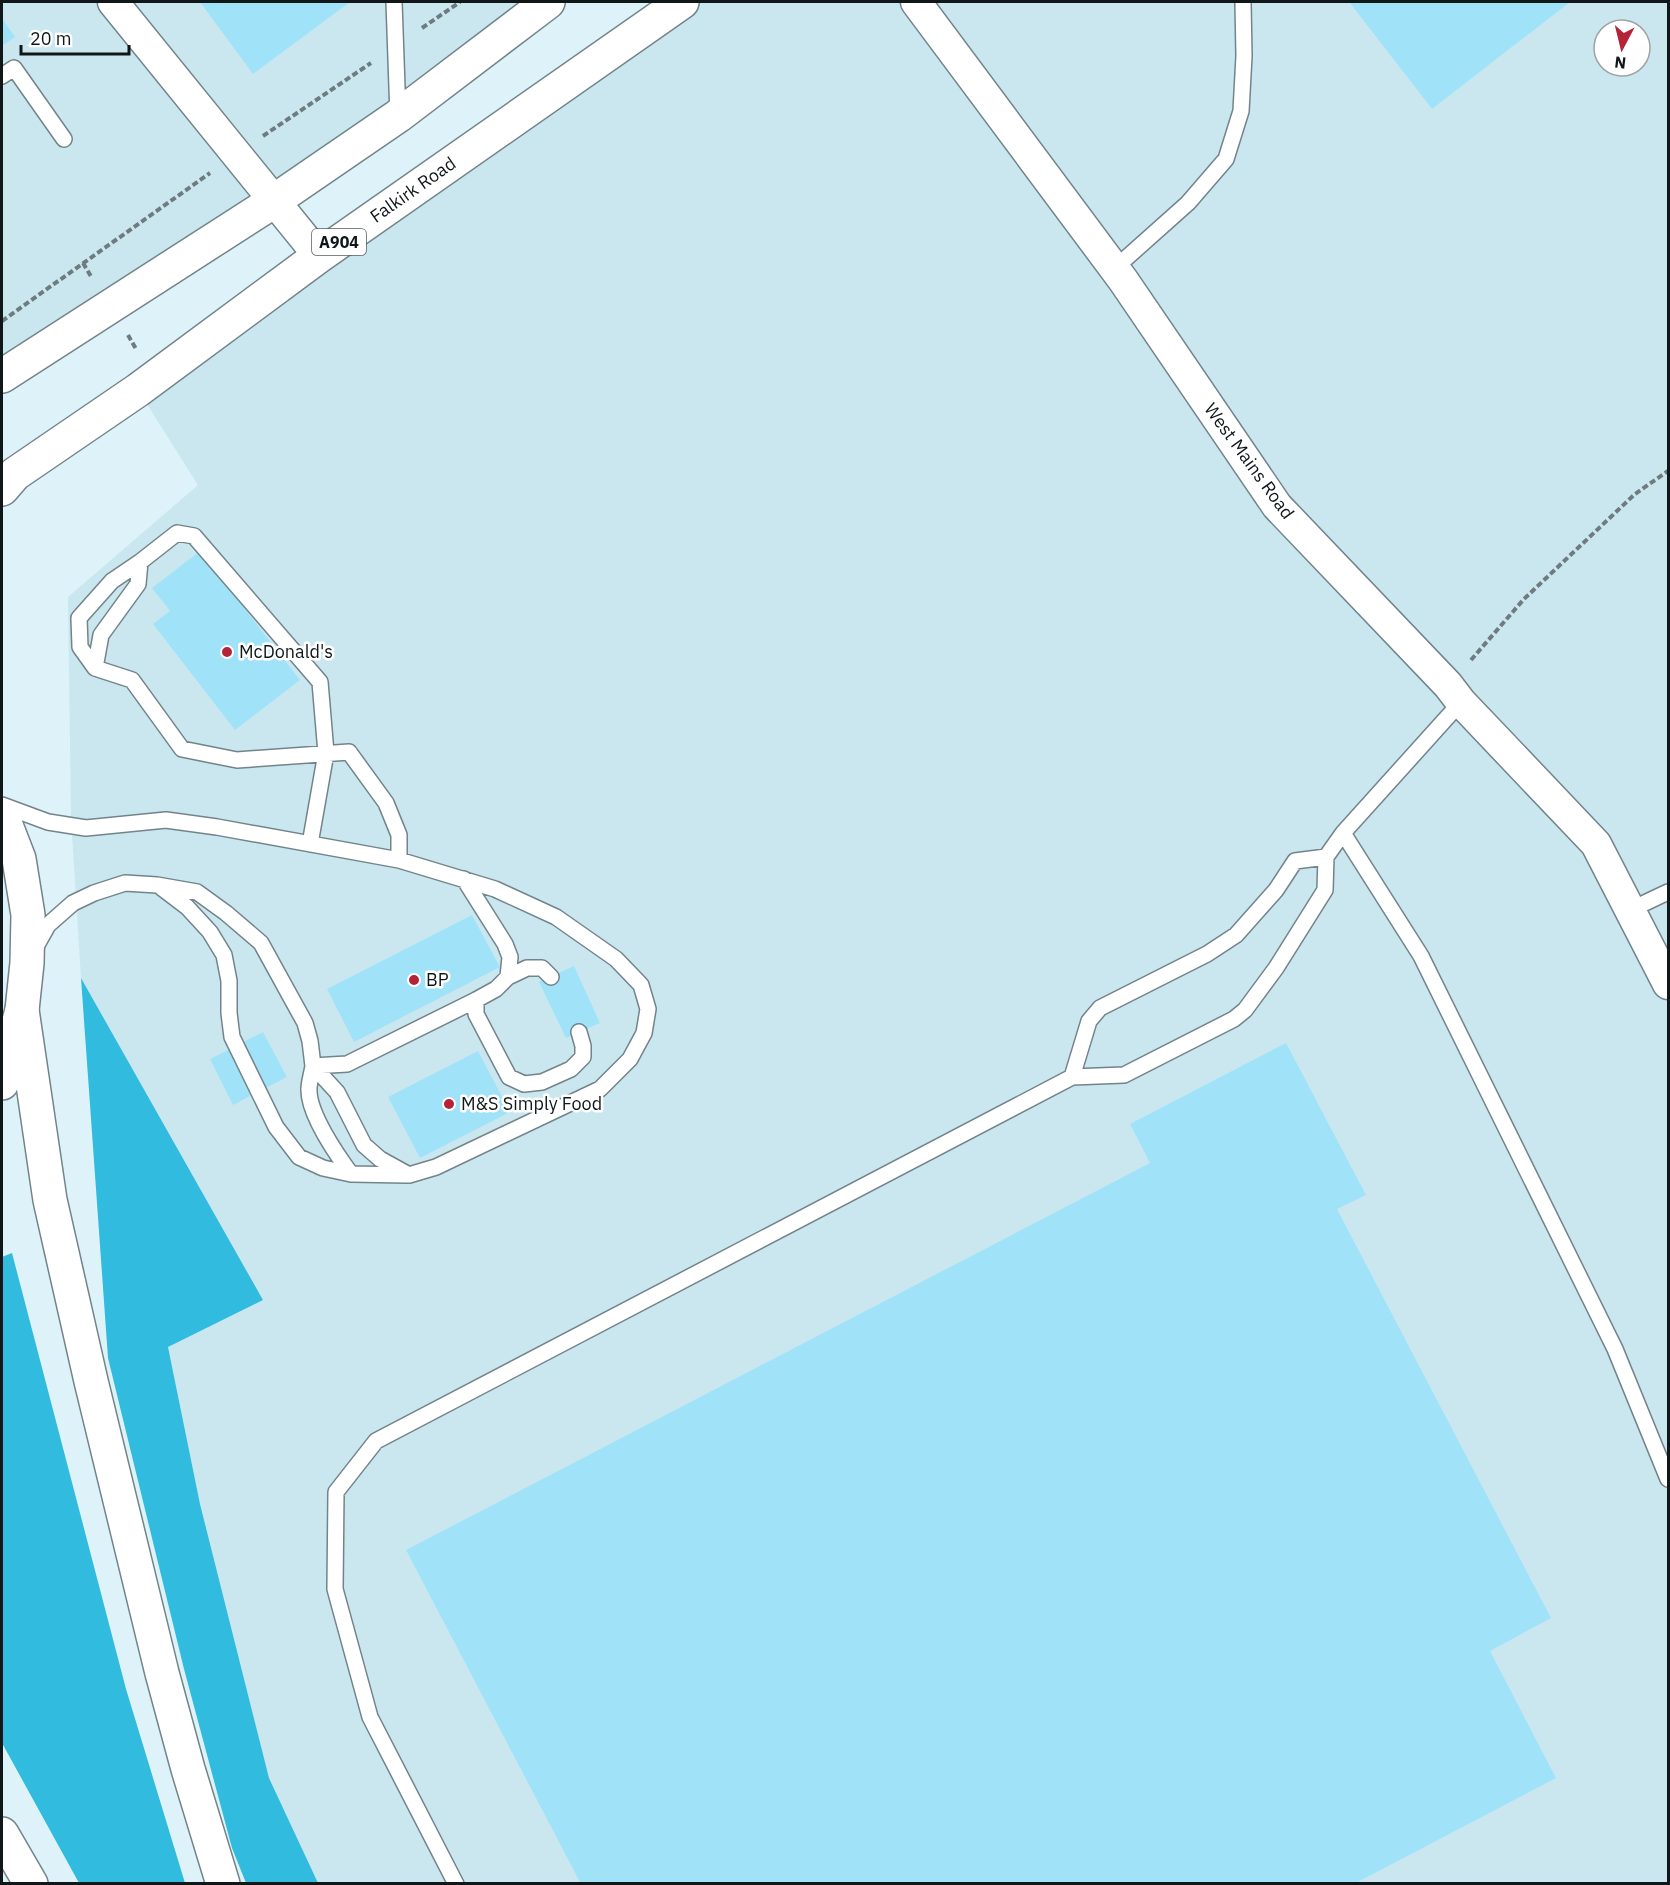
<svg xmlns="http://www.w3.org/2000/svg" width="1670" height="1885" font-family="'IBM Plex Sans',sans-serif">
	<rect width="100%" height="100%" fill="#def2f9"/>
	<path fill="#cae7f0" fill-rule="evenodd" d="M2,2H545L2,376Z
		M682,2H1668V1883H318L269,1778L200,1504L168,1347L263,1300L81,978L71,819L68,597L198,485L138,390ZM1604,30H1640V66H1604Z"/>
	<path fill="#31bbde" d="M81,978L263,1300L168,1347L200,1504L269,1778L318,1883H246L232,1848L184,1669L108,1358Z
		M12,1253L126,1689L185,1883H79L2,1743V1257Z"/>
	<path fill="#a0e3f9" d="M200,2H350L253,74Z
		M1352,2H1570L1432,109L1350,3Z
		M2,18L15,37L2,46Z
		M200,551L300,680L235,730L153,624L170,611L152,588Z
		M472,915L500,967L354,1042L327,989Z
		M574,966L600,1023L566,1038L539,982Z
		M263,1032L287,1077L233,1105L210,1059Z
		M1286,1043L1366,1195L1337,1209L1551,1618L1490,1651L1556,1778L1354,1884H581L406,1550L1150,1163L1130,1124Z
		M478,1051L510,1112L420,1158L388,1097Z"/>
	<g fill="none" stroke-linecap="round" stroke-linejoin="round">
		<g stroke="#72848a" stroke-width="18">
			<path id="service" d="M394,2L398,116
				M2,76L14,68L64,139
				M1114,269L1188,203L1226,159L1241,111L1244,56L1243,2
				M140,562L112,581L79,618L80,647L95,668L132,680L182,749L237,760L349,752L386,803L399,835V860
				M95,668L101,635L138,584L140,562L177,533L194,536L320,682L326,753L310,844
				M1461,702L1343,833L1421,956L1615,1349L1668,1479
				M2,805L48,822L86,828L166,820L217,827L399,860L495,889L556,917L616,959L641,985L648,1009L644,1033L630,1059L600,1089L436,1167L409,1175L380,1159L364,1145L337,1092L313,1066L310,1041L305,1023L261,943L226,913L197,892L157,885L125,883L94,893L73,903L48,925L34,950
				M1326,857L1295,861L1276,890L1236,935L1207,954L1100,1008L1089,1021L1072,1077L1124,1075L1234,1019L1245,1010L1276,968L1325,890L1326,857L1343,833
				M162,888L187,907L210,932L224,955L229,981V1013L232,1037L276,1127L299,1157L323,1168L351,1174L406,1175
				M1630,910L1668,892
				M508,977L527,968H542L551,977
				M476,1000V1014L509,1077L524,1084L542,1082L571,1069L583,1057V1046L579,1032
				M351,1174C337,1155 308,1113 309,1089C309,1082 312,1073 313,1066L347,1064L476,1000L496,989L508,977L510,957L505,944L464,879
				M456,1884L370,1717L335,1589L336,1492L376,1441L1072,1077"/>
		</g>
		<g stroke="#72848a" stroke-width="33">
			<path id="minor" d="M113,2L319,256
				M916,2L1123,280L1277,506L1448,685L1461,702L1596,844L1668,984"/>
		</g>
		<g stroke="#72848a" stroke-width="36">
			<path id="primary" d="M2,376L274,201L398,116L548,2
				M2,489L15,474L138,390L319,256L682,2
				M2,815L19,859L28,915L27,963L22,1010L2,1083"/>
		</g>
		<g stroke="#72848a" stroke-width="36">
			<path id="motorway" d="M22,1010L50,1200L91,1381L162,1673L188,1769L223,1884
				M2,1834L31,1884"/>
		</g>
		<path stroke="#6e7b7f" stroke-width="4" stroke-dasharray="6 3" stroke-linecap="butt" d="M422,28L460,2
			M263,136L371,63
			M83,263L92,278
			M2,321L210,173
			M128,335L136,349
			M1471,660L1524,599L1635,494L1668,471"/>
		<use href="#service" stroke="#fff" stroke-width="15"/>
		<use href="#minor" stroke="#fff" stroke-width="30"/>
		<use href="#primary" stroke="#fff" stroke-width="33"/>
		<use href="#motorway" stroke="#fff" stroke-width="33"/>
	</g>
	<g fill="#b52338" stroke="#fff" stroke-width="2">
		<circle cx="227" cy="652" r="6"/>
		<circle cx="414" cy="980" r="6"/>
		<circle cx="449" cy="1104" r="6"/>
	</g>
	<g text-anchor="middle" stroke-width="5" stroke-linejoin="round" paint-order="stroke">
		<rect fill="#fff" stroke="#585d5e" stroke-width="1.5" x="312" y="229" width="54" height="26" rx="4.5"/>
		<g font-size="16" font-weight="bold" fill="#101719">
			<text x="339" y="248">A904</text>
		</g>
		<g font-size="18" fill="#101719" stroke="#fff">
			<text transform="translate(413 190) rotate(-35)" y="6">Falkirk Road</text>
			<text transform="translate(1249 461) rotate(54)" y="6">West Mains Road</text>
		</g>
		<g font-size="18" fill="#101719" stroke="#fff" text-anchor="start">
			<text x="239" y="658">McDonald's</text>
			<text x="426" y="986">BP</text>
			<text x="461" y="1110">M&amp;S Simply Food</text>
		</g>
	</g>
	<rect width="1670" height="1885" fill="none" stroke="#101719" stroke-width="6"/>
	<g transform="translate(1622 48) rotate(187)"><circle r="28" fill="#ffffff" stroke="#9fa2a3" stroke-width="1.5"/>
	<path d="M0-4.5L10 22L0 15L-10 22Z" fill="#b52338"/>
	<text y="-9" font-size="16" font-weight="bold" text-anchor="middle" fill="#101719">N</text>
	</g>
	<path d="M21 45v9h108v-9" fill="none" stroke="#101719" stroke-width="3"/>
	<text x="30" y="45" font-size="18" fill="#101719" stroke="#ffffff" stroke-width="4.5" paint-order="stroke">20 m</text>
</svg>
